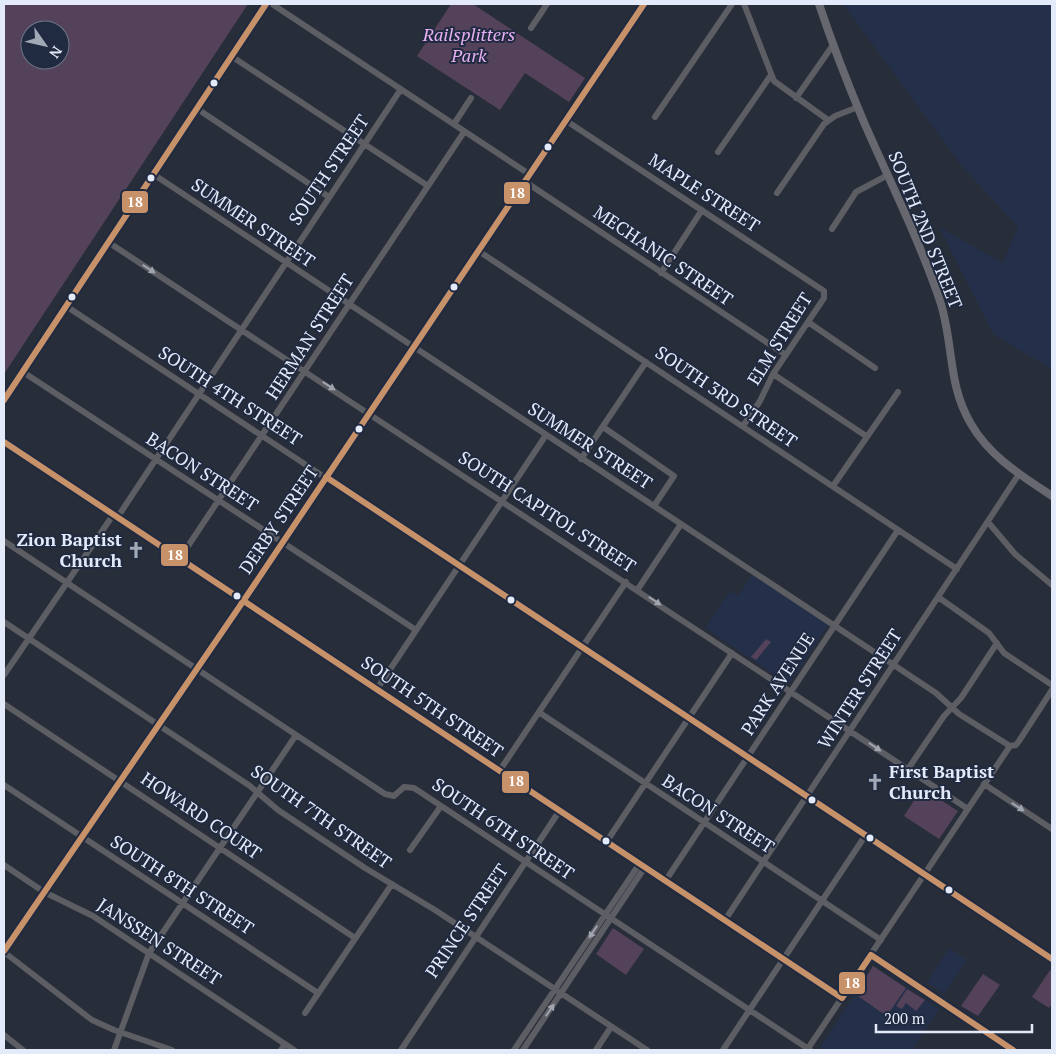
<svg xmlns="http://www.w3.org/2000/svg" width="1056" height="1054" font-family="'PT Serif',serif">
	<rect width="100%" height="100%" fill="#272d39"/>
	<path fill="#24304a" d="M843,4H1052V369L994,335L939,227L1003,263L1018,227L961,165Z
		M752,575L828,625L789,684L705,628L730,591L738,596Z
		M949,948L967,960L944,994L927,982Z
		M873,966L939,1009L914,1047L919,1050H825L820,1047Z"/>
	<path fill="#534259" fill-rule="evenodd" d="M4,4H248L4,374ZM30,30H60V60H30Z
		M451,4H473L585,78L569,102L525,73L500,110L417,56Z
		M766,639L771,642L756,660L751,657Z
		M922,788L958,811L939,839L904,816Z
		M613,928L644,949L626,975L596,954Z
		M873,966L906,988L888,1014L885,1015L855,994Z
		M1050,970L1052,972V1003L1049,1008L1032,997Z
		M983,974L1000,985L978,1016L961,1006Z
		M907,989L925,1000L916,1011L906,1003L902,1009L896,1006Z"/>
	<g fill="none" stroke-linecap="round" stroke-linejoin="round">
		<path stroke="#5d5d64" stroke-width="6" d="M272,4L529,174
			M744,4L774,81L828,120
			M531,28L547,4
			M231,56L428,186
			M796,98L833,45
			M196,108L329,197
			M655,117L732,4
			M565,120L824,291V298L773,374L760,401L743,426
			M454,124L471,98
			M718,152L771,75
			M153,174L936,693L959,714L1010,746
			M524,181L786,355
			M777,193L824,124L835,116L858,107
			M832,229L856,192L888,175
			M108,242L968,809
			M477,250L957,569
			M661,273L702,210
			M66,306L1052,959
			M808,322L875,368
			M23,372L416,630
			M773,374L866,436
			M4,400L266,4
			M603,427L674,476L654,506
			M4,442L842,998
			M581,459L646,362
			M833,486L898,392
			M117,518L401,89
			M988,522L1015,554L1052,585
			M4,541L385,794L394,796L404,787L414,788L810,1050
			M180,558L464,132
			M638,589L681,524
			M938,597L989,633L1004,653L1052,685
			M4,622L250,786L278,810L365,868L435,910L647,1050
			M4,675L113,515
			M377,689L546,435
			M4,704L355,938
			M540,713L881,940
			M908,769L944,716L961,698L997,643
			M500,770L626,582
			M984,784L1052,829
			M4,785L318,993
			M607,841L732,653
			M410,850L441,806
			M4,865L44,892L93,916L294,1050
			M666,880L898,530
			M725,920L1019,474
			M4,952L92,1020L114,1030L172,1050
			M871,955L1013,1050
			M305,1013L392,884
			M4,1035L23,1050
			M114,1050L149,953L296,735
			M281,1050L285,1044
			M401,1050L560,810
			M514,1050L640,863
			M523,1050L645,867
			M596,1050L611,1027
			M723,1050L865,836
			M807,1050L1010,746L1016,745L1019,741L1052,690"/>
		<path stroke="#67686f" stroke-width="8" d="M819,4C832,43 847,82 863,120C889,180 919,239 940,301C954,343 947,384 971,424C990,457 1022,476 1052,496
			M4,951L244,600L644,4"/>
		<g stroke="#202a40" stroke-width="10">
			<path id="bus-1" d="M4,400L266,4
				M4,442L842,998L871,955L1013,1050
				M326,477L1052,959
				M4,951L244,600L644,4"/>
		</g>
		<use href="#bus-1" stroke="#c7916a" stroke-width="6"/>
	</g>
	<defs><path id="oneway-solid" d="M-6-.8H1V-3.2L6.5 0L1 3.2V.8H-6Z" transform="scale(1.25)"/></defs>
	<g fill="#a0a4af">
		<use href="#oneway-solid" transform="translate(149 269) rotate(33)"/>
		<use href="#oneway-solid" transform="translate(329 386) rotate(33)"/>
		<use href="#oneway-solid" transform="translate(655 601) rotate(34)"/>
		<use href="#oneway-solid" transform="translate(875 747) rotate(34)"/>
		<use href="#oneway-solid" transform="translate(1018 807) rotate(33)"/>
		<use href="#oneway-solid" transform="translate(593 932) rotate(124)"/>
		<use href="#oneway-solid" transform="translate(550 1010) rotate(-56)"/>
	</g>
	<defs>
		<g id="church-bare" transform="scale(1.35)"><path d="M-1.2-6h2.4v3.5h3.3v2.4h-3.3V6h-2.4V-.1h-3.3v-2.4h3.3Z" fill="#a1a8b6" stroke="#202a40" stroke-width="2.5" paint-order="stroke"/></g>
	</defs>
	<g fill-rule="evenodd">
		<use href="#church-bare" x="136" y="550"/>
		<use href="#church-bare" x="875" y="782"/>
	</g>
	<g fill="#e3ebfa" stroke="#202a40" stroke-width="2">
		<circle cx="214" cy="83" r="4.5"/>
		<circle cx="548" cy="147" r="4.5"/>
		<circle cx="151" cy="178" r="4.5"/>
		<circle cx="454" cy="287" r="4.5"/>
		<circle cx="72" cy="297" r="4.5"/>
		<circle cx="359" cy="429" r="4.5"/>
		<circle cx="237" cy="596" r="4.5"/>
		<circle cx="511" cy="600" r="4.5"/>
		<circle cx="812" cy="800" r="4.5"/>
		<circle cx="870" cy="838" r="4.5"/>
		<circle cx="606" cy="841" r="4.5"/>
		<circle cx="949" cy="890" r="4.5"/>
	</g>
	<g text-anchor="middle" stroke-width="4" stroke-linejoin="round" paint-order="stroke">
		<g font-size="18" font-style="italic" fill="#e7b0f2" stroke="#202a40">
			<text x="469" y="41">Railsplitters<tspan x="469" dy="21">Park</tspan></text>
		</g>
		<g font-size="18" fill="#e3ebfa" stroke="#202a40">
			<text transform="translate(329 170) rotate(-56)" y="6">SOUTH STREET</text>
			<text transform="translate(704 193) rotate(33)" y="6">MAPLE STREET</text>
			<text transform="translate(253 223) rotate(34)" y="6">SUMMER STREET</text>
			<text transform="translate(925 230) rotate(68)" y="6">SOUTH 2ND STREET</text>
			<text transform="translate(663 256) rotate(34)" y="6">MECHANIC STREET</text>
			<text transform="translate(310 337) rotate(-57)" y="6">HERMAN STREET</text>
			<text transform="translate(780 339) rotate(-58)" y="6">ELM STREET</text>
			<text transform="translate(230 396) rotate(33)" y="6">SOUTH 4TH STREET</text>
			<text transform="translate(726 397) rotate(34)" y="6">SOUTH 3RD STREET</text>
			<text transform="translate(590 446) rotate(33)" y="6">SUMMER STREET</text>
			<text transform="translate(202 472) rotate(33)" y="6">BACON STREET</text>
			<text transform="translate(547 512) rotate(33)" y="6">SOUTH CAPITOL STREET</text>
			<text transform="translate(279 520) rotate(-56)" y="6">DERBY STREET</text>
			<text transform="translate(778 684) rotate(-57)" y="6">PARK AVENUE</text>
			<text transform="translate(860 689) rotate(-57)" y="6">WINTER STREET</text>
			<text transform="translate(432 707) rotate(34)" y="6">SOUTH 5TH STREET</text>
			<text transform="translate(718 814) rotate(33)" y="6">BACON STREET</text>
			<text transform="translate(201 816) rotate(34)" y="6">HOWARD COURT</text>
			<text transform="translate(321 817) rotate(35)" y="6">SOUTH 7TH STREET</text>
			<text transform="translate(503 829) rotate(34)" y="6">SOUTH 6TH STREET</text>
			<text transform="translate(182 885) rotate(33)" y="6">SOUTH 8TH STREET</text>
			<text transform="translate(467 921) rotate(-56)" y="6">PRINCE STREET</text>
			<text transform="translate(159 942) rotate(33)" y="6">JANSSEN STREET</text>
		</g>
		<g font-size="18" font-weight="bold" fill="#e3ebfa" stroke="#202a40" text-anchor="end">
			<text x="122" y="546">Zion Baptist<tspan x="122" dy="21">Church</tspan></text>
			<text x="889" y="778" text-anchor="start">First Baptist<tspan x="889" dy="21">Church</tspan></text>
		</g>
	</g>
	<g stroke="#202a40" stroke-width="2">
		<rect x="503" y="181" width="28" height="24" rx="5" fill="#c7916a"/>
		<rect x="121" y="190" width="28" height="24" rx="5" fill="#c7916a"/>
		<rect x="160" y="543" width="29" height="24" rx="5" fill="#c7916a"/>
		<rect x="501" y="770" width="29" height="24" rx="5" fill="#c7916a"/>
		<rect x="838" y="971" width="28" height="24" rx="5" fill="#c7916a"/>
	</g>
	<g font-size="14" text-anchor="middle" font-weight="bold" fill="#fff">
		<text x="517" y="198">18</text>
		<text x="135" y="207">18</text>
		<text x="175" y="560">18</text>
		<text x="516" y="786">18</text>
		<text x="852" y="988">18</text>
	</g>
	<rect width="1056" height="1054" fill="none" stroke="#e3ebfa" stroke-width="10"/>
	<g transform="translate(45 45) rotate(124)"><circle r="24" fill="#202a40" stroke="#6e778a"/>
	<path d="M0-4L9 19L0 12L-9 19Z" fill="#a1a8b6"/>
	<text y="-8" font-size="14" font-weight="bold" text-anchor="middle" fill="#e3ebfa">N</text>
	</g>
	<path d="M876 1024v8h156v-8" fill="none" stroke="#e3ebfa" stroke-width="2.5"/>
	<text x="884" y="1024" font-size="15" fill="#e3ebfa" stroke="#202a40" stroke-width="4" paint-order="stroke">200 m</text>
</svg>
